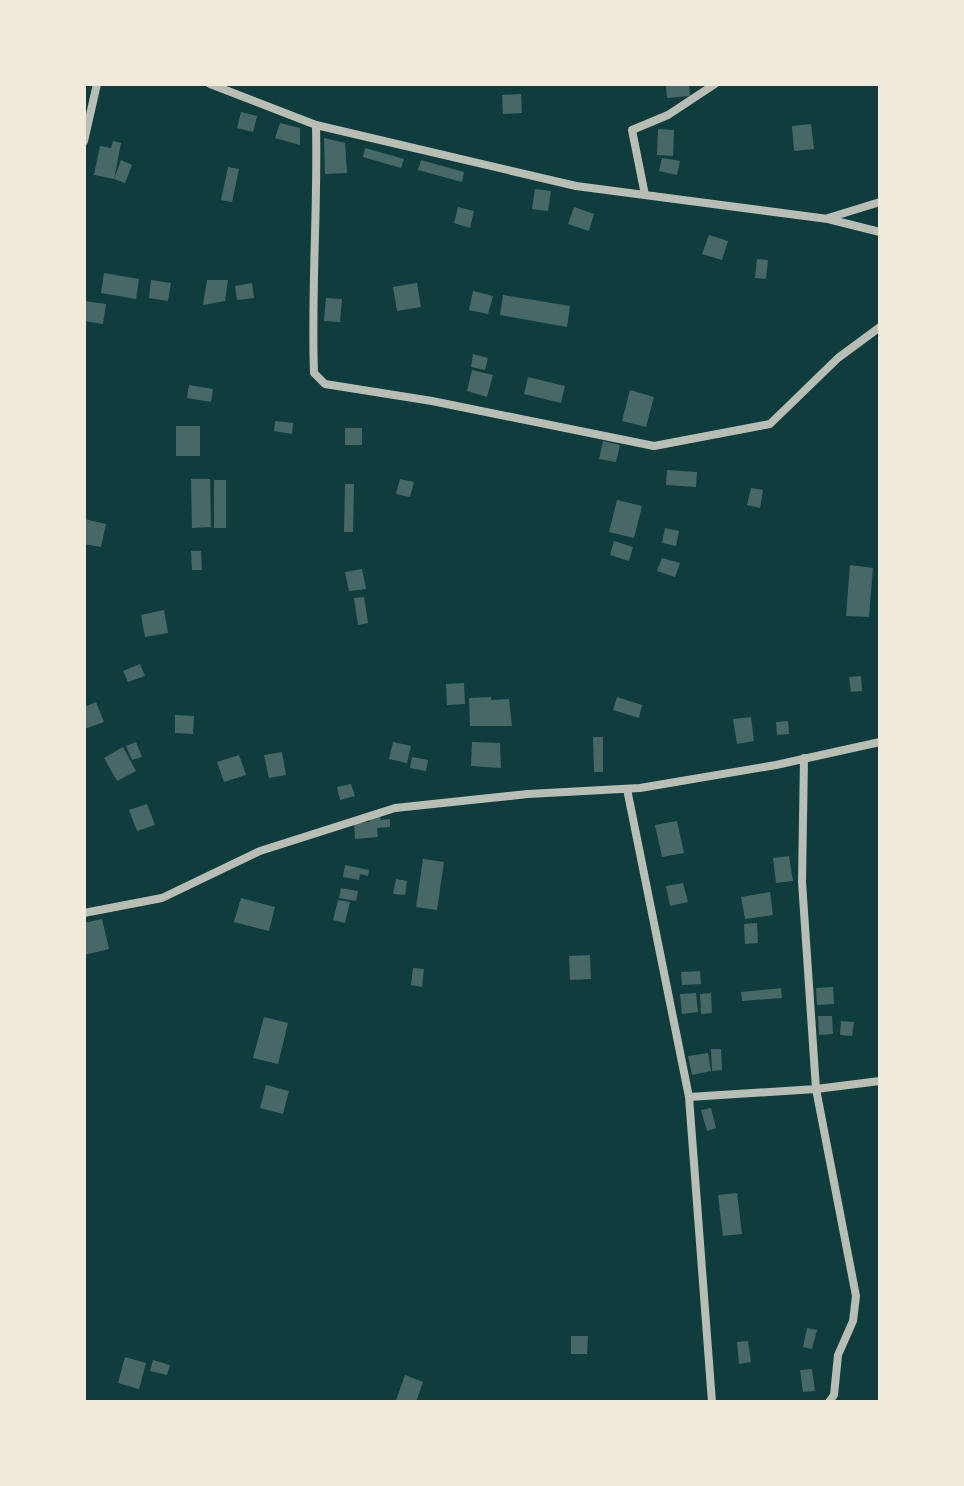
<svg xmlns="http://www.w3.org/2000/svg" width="964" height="1486" font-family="'IBM Plex Serif',serif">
	<rect width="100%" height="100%" fill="#0f3d3e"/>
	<path fill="#486865" d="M666,84H689L690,96L667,98Z
		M521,94L522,113L503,114L502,95Z
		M241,112L257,116L253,132L237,128Z
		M280,123L300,128V145L275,138Z
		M811,124L814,149L794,151L792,126Z
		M658,129L674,130L673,156L657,155Z
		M324,138L345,143L347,173L325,174Z
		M113,141L121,143L114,179L94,175L100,146L111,148Z
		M365,148L404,159L401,168L363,157Z
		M662,158L680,161L677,175L659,171Z
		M121,160L132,165L125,183L114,179Z
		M421,160L464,172L462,182L418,170Z
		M228,167L239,169L232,202L221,200Z
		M535,189L551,191L548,211L532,209Z
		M458,207L474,211L470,228L454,223Z
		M574,207L594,214L589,231L568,224Z
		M709,235L728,241L722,260L702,254Z
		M757,259L768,260L766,279L755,278Z
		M104,273L139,279L136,299L101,293Z
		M151,280L171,283L168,301L149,298Z
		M207,280H228L225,301L203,305Z
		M252,283L254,298L237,300L235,286Z
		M417,283L421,307L397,311L393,287Z
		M473,291L493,296L488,314L469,310Z
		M503,295L570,306L567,327L500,315Z
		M326,298L342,299L340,322L324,321Z
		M84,301L106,304L103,324L84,321Z
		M473,354L488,358L485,370L471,367Z
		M472,370L493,375L487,397L467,391Z
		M528,377L565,386L561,403L524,394Z
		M189,385L213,389L211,402L187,398Z
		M630,390L654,397L646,427L622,421Z
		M275,421L293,423L292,434L274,431Z
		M176,426H200V456H176Z
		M345,428H362V445H345Z
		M603,441L620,445L616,462L599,459Z
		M667,470L697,472L696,487L666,485Z
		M191,479H210L211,527L192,528Z
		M400,479L414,482L410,497L396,494Z
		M214,480H226V528H214Z
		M345,484H354L353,532H344Z
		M751,488L763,490L760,508L747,505Z
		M617,500L642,506L634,538L609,532Z
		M84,519L106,524L101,547L84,544Z
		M665,528L679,531L676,546L662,543Z
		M614,541L633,547L629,561L610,555Z
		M191,551H201L202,570H192Z
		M662,558L680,563L675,577L657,571Z
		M850,565L873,568L869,617L846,616Z
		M362,569L366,589L349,591L345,572Z
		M364,597L368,623L358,625L354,598Z
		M164,610L168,633L145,637L141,615Z
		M140,664L145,676L128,682L123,671Z
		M861,676L862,691L851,692L849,677Z
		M464,683L465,704L447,705L446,684Z
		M491,697V700L509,699L512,726H470L469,698Z
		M617,697L642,705L639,718L613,710Z
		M96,702L104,722L84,729V707Z
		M175,715L194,716L193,734L175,733Z
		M751,717L754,741L737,744L733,719Z
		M788,721L789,734L777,735L776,722Z
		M593,737H603V772H594Z
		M136,742L142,757L132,760L126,746Z
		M393,742L411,746L407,763L389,759Z
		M472,742L500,743L501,768L471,766Z
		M123,747L136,771L117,781L104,758Z
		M282,752L286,775L269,778L264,755Z
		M239,755L246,775L224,782L217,762Z
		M412,757L428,760L426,771L410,768Z
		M351,784L355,796L340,800L337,787Z
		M147,804L155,825L137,831L129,810Z
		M380,816L381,820L390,819V827L377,828L378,837L355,839L354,823L370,822L369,817Z
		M677,821L684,853L662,857L655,825Z
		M789,856L793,881L776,883L773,858Z
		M423,859L444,862L437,910L416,907Z
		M345,865L369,870L368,876L360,874L359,880L343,877Z
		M396,879L407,881L405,895L393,894Z
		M683,883L688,902L670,906L666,886Z
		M341,888L358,891L356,901L339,898Z
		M770,892L773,915L745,919L741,897Z
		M241,898L275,907L269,931L234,922Z
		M338,900L350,902L345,923L333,920Z
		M102,919L109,949L84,955V923Z
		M757,923L758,943L745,944L744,924Z
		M590,955L591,979L570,980L569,956Z
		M413,968L424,969L422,987L411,985Z
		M700,971L701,984L682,985L681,972Z
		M833,987L834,1004L817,1005L816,988Z
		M781,988L782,998L742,1001L741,992Z
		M696,993L698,1012L682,1014L680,994Z
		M711,993L712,1013L701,1014L700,994Z
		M818,1016H832L833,1034L819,1035Z
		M264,1017L288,1023L278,1064L253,1058Z
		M841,1021L854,1022L852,1036L840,1035Z
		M711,1049H721L722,1070L712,1071Z
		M708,1053L711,1071L692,1075L688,1056Z
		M266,1085L289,1091L283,1114L260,1108Z
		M711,1108L716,1128L707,1131L701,1110Z
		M737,1193L742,1234L723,1236L718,1195Z
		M807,1328L817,1330L812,1349L803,1347Z
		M571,1336H588L587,1354H571Z
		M748,1341L751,1362L739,1364L737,1342Z
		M125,1357L146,1363L139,1389L118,1383Z
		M153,1360L170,1365L167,1375L150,1371Z
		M812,1369L815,1391L803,1392L800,1370Z
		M405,1375L423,1382L416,1402L396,1400Z"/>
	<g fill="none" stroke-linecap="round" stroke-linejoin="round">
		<path stroke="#b8beb3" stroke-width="8" d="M210,84L316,125L576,186L828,219L880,232
			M316,125C318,208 311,290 314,373L325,384L432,401L654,446L770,424L838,358L880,327
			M84,141L97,84
			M645,195L632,130L668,115L715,84
			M828,218L880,202
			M804,758L802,882L816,1089L856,1296L853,1321L838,1355L834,1395L829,1402
			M627,789L689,1097L816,1089L880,1081
			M84,913L162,898L260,851L395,808L528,794L640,788L776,765L880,742
			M689,1097L712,1402"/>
	</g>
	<rect width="964" height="1486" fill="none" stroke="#f1e9da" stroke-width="172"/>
</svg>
